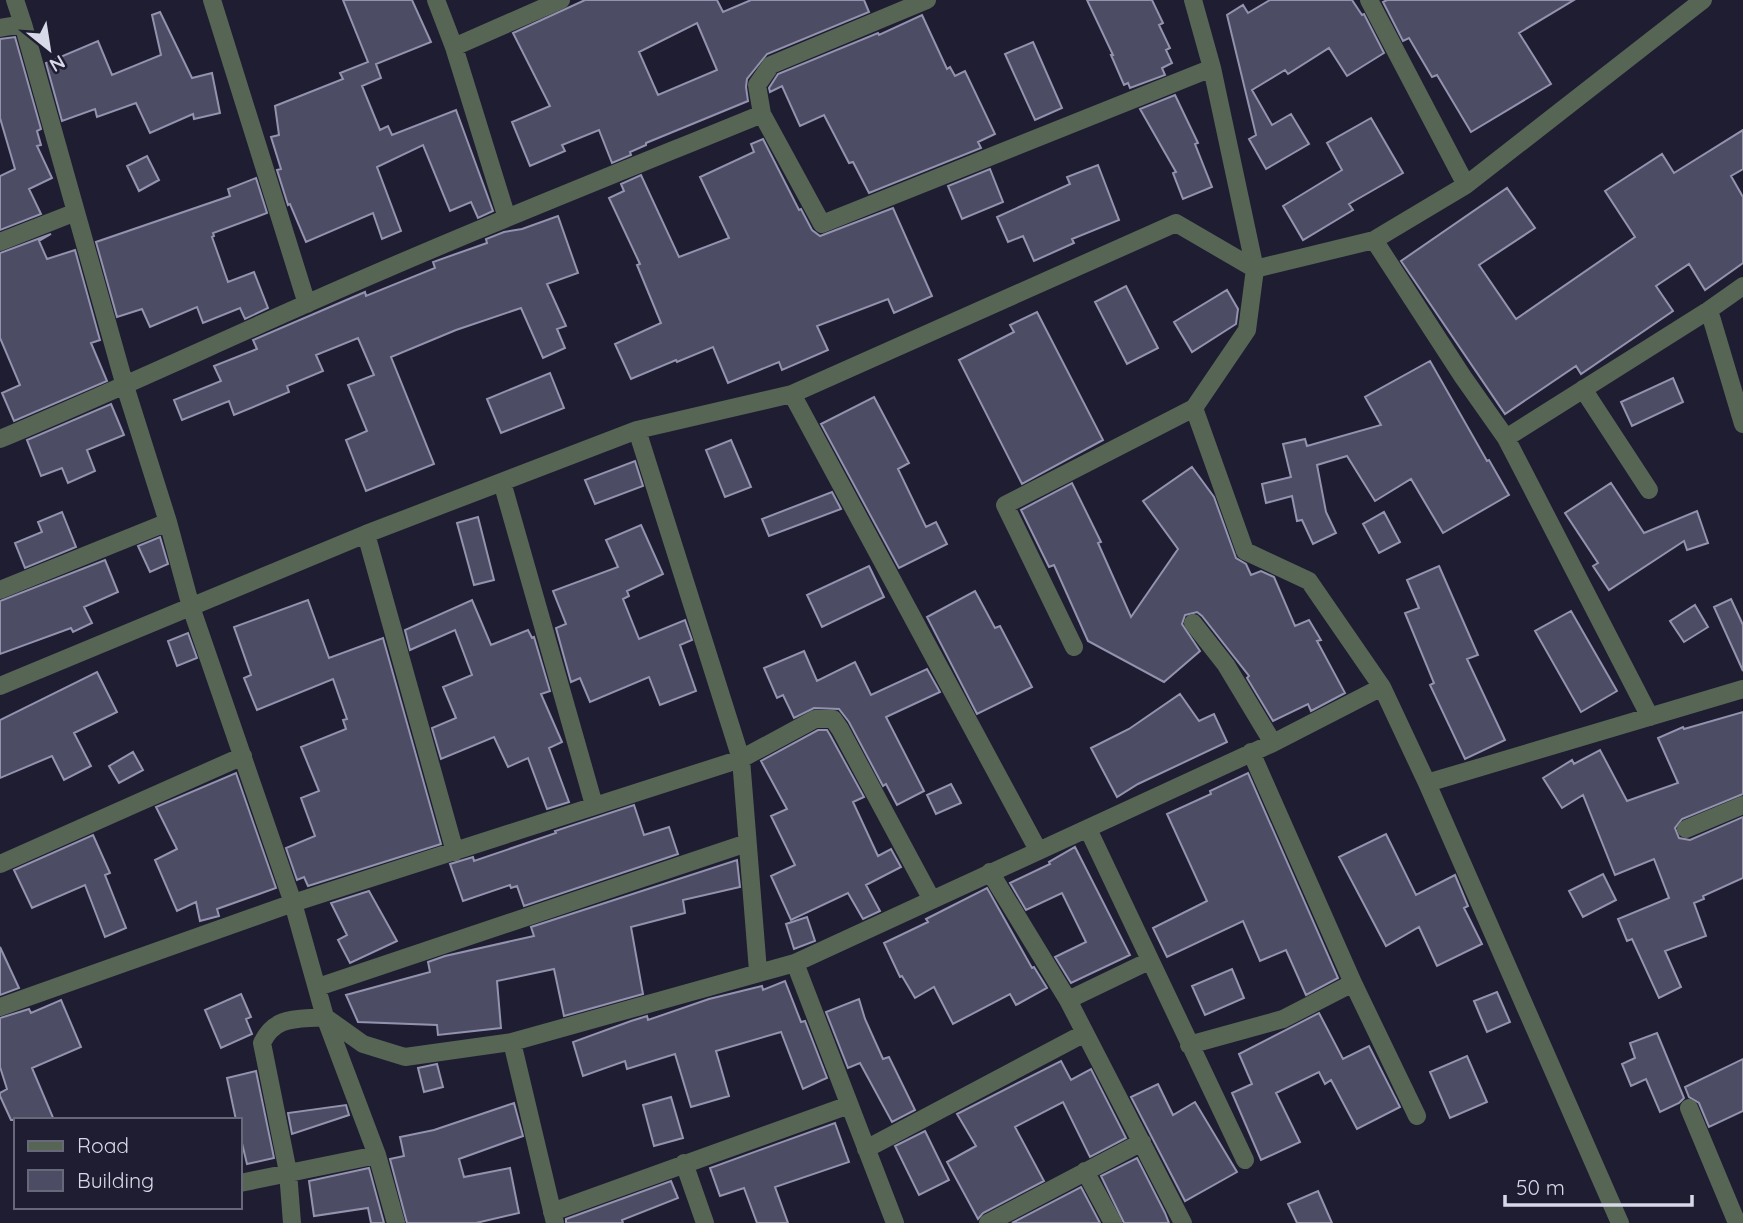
<svg xmlns="http://www.w3.org/2000/svg" width="1743" height="1223" font-family="Quicksand,sans-serif">
	<rect width="100%" height="100%" fill="#1e1d32"/>
	<path fill="#4d4c65" stroke="#9393af" stroke-width="2" fill-rule="evenodd" d="M343,0H412L431,42L376,64L381,78L362,86L380,130L388,126L392,135L456,110L493,211L478,218L471,202L450,211L423,145L377,167L401,231L382,239L373,213L306,242L290,204L288,205L277,170L281,169L271,137L279,135L275,106L343,79L340,73L368,62Z
		M585,0H717L723,12L751,0H864L869,12L767,54L747,79L746,87L748,101L646,143V145L630,152L631,155L612,163L599,130L562,145L565,151L530,166L512,122L550,106L513,33ZM697,23L717,70L658,95L639,52Z
		M1087,0H1152L1163,23L1159,25L1170,48L1166,50L1172,63L1162,68L1165,75L1130,88L1128,83L1124,85L1111,55H1113Z
		M1270,0H1352L1362,15L1364,14L1384,53L1347,76L1329,48L1288,74L1285,70L1252,90L1272,125L1291,114L1309,144L1266,169L1249,139L1256,135L1227,15L1243,5L1248,13Z
		M1387,0H1574L1519,33L1551,84L1471,132L1437,75L1432,77L1409,38L1403,41L1383,2Z
		M160,12L192,78L212,73L220,113L194,119L193,114L150,133L136,103L97,117L95,109L62,121L46,63L98,41L112,75L161,55L152,15Z
		M922,15L947,69L950,67L955,76L965,71L995,134L978,142L981,148L869,193L853,162L849,163L824,115L800,126L782,86L770,92L769,88L778,74L878,33L879,35Z
		M15,37L41,129L37,131L41,145L37,146L52,178L29,189L41,214L0,230V176L15,169L0,118V39Z
		M1033,42L1062,108L1035,120L1005,54Z
		M1175,95L1198,143L1195,144L1212,187L1183,199L1173,173L1176,172L1140,109Z
		M1371,118L1403,173L1349,204L1353,210L1303,240L1283,206L1342,170L1327,143Z
		M1743,130V169L1731,176L1743,197V263L1705,290L1689,264L1656,286L1673,311L1581,374L1576,366L1505,414L1401,261L1507,188L1535,228L1479,265L1516,319L1635,237L1605,191L1662,154L1674,173Z
		M763,139L799,210L801,209L812,230L820,236L893,208L932,296L894,313L888,299L817,326L828,350L782,370L779,362L728,383L713,347L677,362L676,360L631,379L615,344L661,323L637,265L640,264L609,198L624,191L621,184L641,175L679,257L729,238L700,177L754,152L751,144Z
		M147,156L159,180L139,191L127,166Z
		M1098,165L1119,220L1072,239L1074,243L1034,261L1023,236L1008,242L997,217L1070,184L1067,177Z
		M990,169L1003,202L962,219L948,186Z
		M256,178L267,213L213,233L214,236L212,237L228,282L254,272L268,308L245,319L240,308L203,323L197,307L150,327L142,309L117,317L96,242L230,196L228,189Z
		M558,216L578,273L547,284L566,326L557,329L565,348L543,358L521,308L456,330L391,357L434,464L366,491L346,440L367,431L348,385L374,375L358,338L316,355L323,371L287,386L289,392L234,415L229,401L182,420L174,400L221,381L214,366L257,349L253,340L365,292L366,296L435,268L433,262L487,243L486,239L504,232L522,229Z
		M51,234L39,241L47,259L75,250L100,340L91,343L107,381L14,421L2,393L20,385L0,338V253Z
		M1126,286L1158,348L1127,364L1095,302Z
		M1227,290L1238,309L1236,324L1192,352L1174,322Z
		M1037,312L1103,440L1022,484L959,360L1014,332L1010,325Z
		M1430,361L1487,461L1489,460L1509,495L1443,533L1411,479L1375,501L1347,456L1317,465L1326,512L1336,533L1313,544L1302,520L1297,521L1292,496L1266,503L1262,484L1291,477L1283,444L1305,439L1307,446L1381,425L1365,397Z
		M550,373L564,408L501,433L487,399Z
		M1673,378L1683,402L1632,426L1621,402Z
		M874,397L909,463L898,469L926,527L936,522L947,544L899,568L821,424Z
		M111,404L124,435L87,450L95,471L68,483L62,468L41,476L27,440Z
		M731,440L751,487L725,497L706,450Z
		M635,461L643,486L595,504L585,480Z
		M1192,467L1214,497L1236,558L1246,564L1251,575L1261,571L1274,577L1295,626L1309,620L1321,640L1317,641L1345,693L1311,711L1308,704L1273,721L1247,678L1249,676L1202,616L1197,612L1185,615L1182,624L1200,651L1164,682L1088,641L1054,565L1049,567L1021,510L1072,483L1101,542L1098,543L1131,617L1178,549L1143,501Z
		M1611,483L1644,533L1697,511L1708,543L1687,550L1684,541L1609,590L1593,566L1598,563L1565,513Z
		M832,492L841,509L769,536L762,519Z
		M62,512L76,547L25,568L15,543L42,532L38,522Z
		M1384,512L1400,542L1379,553L1363,524Z
		M478,517L494,580L474,585L457,523Z
		M641,525L663,574L627,591L629,596L623,599L639,639L685,620L692,640L680,645L696,691L660,705L649,677L590,702L580,678L571,682L556,628L566,624L553,591L618,567L606,540Z
		M160,537L168,564L150,572L138,546Z
		M105,560L118,592L84,607L92,623L73,632L71,628L0,654V601Z
		M869,566L884,597L822,627L807,595Z
		M1439,566L1478,655L1467,659L1505,740L1465,759L1430,685L1434,683L1405,613L1419,608L1407,580Z
		M975,591L995,628L1000,626L1032,687L977,714L927,617Z
		M1731,599L1743,625V671L1714,607Z
		M308,600L329,658L383,638L441,844L308,886L304,877L297,880L286,848L315,836L301,798L319,791L301,747L346,729L343,720L347,719L333,679L257,710L244,678L251,675L234,627Z
		M472,600L491,645L528,630L532,638L534,637L550,691L541,694L562,742L549,748L569,802L547,809L528,758L508,767L494,737L441,759L432,728L456,718L443,687L472,675L455,630L410,650L405,630Z
		M1695,605L1708,627L1684,642L1670,621Z
		M1571,611L1617,691L1581,712L1535,631Z
		M188,633L197,658L177,666L168,641Z
		M804,651L817,681L855,662L871,695L927,669L940,692L886,717L924,791L897,805L886,784L883,786L849,722L839,709L814,708L794,718L783,695L777,698L764,668Z
		M97,672L117,712L74,733L91,766L64,780L52,756L0,778V720Z
		M1180,694L1199,721L1214,714L1227,742L1138,784L1117,797L1091,748L1129,729Z
		M1743,712V794L1682,819L1675,828L1679,838L1690,840L1743,817V878L1703,896L1704,899L1694,903L1706,936L1665,951L1681,987L1659,998L1632,939L1627,941L1618,919L1669,898L1654,859L1615,875L1583,795L1562,808L1543,778L1572,760L1574,764L1600,750L1627,801L1678,783L1658,738L1683,727L1684,729Z
		M818,730H827L830,735L864,797L853,802L878,856L891,849L901,867L866,885L880,911L863,919L848,893L791,920L771,876L795,865L771,816L787,809L761,761Z
		M133,752L143,770L119,783L109,766Z
		M236,773L276,888L217,909L219,916L200,921L196,902L177,911L155,860L177,849L156,807Z
		M1248,773L1338,978L1306,995L1286,950L1260,961L1243,921L1167,957L1153,928L1207,901L1167,814L1211,794L1210,791Z
		M951,784L961,803L936,814L927,795Z
		M634,805L644,835L669,827L678,854L524,906L517,886L511,888L510,885L463,901L450,864L473,857L474,861L556,833L555,831Z
		M1386,834L1416,895L1455,875L1468,906L1464,908L1482,944L1437,966L1419,927L1386,946L1339,857Z
		M93,835L110,873L105,875L126,928L105,937L85,885L32,908L14,870Z
		M1075,847L1130,955L1071,983L1055,957L1086,942L1062,893L1026,910L1010,883L1050,864L1049,862Z
		M737,860L740,887L683,900L685,913L631,927L643,994L564,1016L554,969L497,981L501,1028L438,1035L437,1025L358,1022L346,995L430,972L428,962L445,956L534,936L531,927Z
		M1603,874L1616,900L1583,917L1569,891Z
		M987,888L1032,968L1034,967L1047,988L1016,1005L1010,994L953,1024L934,987L915,998L902,976L900,977L884,943L928,922L926,919Z
		M369,891L397,941L350,963L338,940L347,935L331,903Z
		M807,917L815,941L794,949L786,924Z
		M0,947L19,988L0,995Z
		M1232,969L1244,998L1205,1015L1192,986Z
		M785,981L801,1022L805,1021L827,1078L822,1080L803,1089L781,1032L716,1051L729,1096L691,1107L675,1054L627,1069L625,1061L583,1076L573,1042L631,1021L647,1016L648,1020L709,999L762,986L763,990Z
		M1497,992L1510,1022L1487,1032L1474,1001Z
		M241,994L251,1017L246,1019L252,1034L221,1048L205,1010Z
		M859,999L865,1019L883,1059L889,1057L915,1110L892,1122L860,1063L848,1068L826,1012Z
		M61,1000L81,1047L32,1068L54,1120H11L0,1096V1093L7,1089L0,1067V1018L29,1009L31,1013Z
		M1319,1013L1343,1059L1369,1046L1400,1107L1357,1129L1331,1080L1325,1084L1319,1072L1276,1093L1300,1142L1261,1160L1232,1093L1252,1084L1239,1054Z
		M1657,1033L1684,1098L1679,1103L1660,1112L1646,1079L1631,1086L1622,1064L1635,1058L1630,1043Z
		M1467,1056L1487,1102L1450,1118L1430,1072Z
		M1743,1059V1111L1709,1127L1699,1103L1689,1097L1685,1087Z
		M1061,1061L1071,1080L1091,1069L1126,1138L1090,1157L1063,1102L1015,1127L1044,1181L983,1213L978,1219L947,1162L976,1146L957,1114Z
		M437,1064L443,1087L424,1092L418,1068Z
		M256,1071L274,1158L247,1164L240,1135V1120H236L227,1078Z
		M1158,1084L1173,1115L1195,1102L1237,1172L1185,1201L1131,1097Z
		M671,1097L683,1138L654,1146L643,1105Z
		M514,1103L523,1136L459,1159L464,1177L510,1168L519,1213L476,1223H407L390,1159L404,1156L400,1137L434,1130Z
		M346,1105L349,1115L292,1134L288,1113Z
		M835,1123L849,1162L775,1187L788,1223H757L744,1188L720,1196L710,1168Z
		M925,1131L949,1180L919,1195L895,1146Z
		M1137,1158L1165,1213L1169,1223H1124L1101,1176Z
		M369,1168L384,1223H371L368,1208L314,1216L309,1181Z
		M671,1181L678,1198L622,1220L623,1223H566V1219Z
		M1081,1187L1100,1223H1012Z
		M1318,1191L1332,1223H1297L1288,1204Z"/>
	<g fill="none" stroke-linecap="round" stroke-linejoin="round">
		<path stroke="#576555" stroke-width="18" d="M212,0L307,304
			M436,0L454,47
			M1369,0L1466,185
			M23,24L125,386L168,522L191,607L293,903L325,1017L377,1155L396,1223
			M0,28L23,24L15,0
			M762,114L822,224L1212,68
			M507,218L454,47L561,0
			M1374,240L1463,377L1506,438L1650,717
			M0,242L76,212
			M1709,310L1743,424
			M1583,389L1649,490
			M792,394L1038,850
			M1194,408L1245,551L1309,581L1382,687
			M637,430L741,759L758,971
			M1506,438L1709,310L1743,286
			M0,439C103,396 204,349 306,304C456,237 610,176 762,114L757,85L771,65L927,0
			M502,482L594,805
			M366,534L455,852
			M0,590L168,522
			M1193,623L1226,665L1273,743
			M1074,647L1005,505L1194,408L1247,330L1255,269L1212,68L1193,0
			M0,686L366,534L637,430L792,394L1176,223L1255,269L1374,240L1466,185L1703,0
			M1251,752L1353,983L1417,1116
			M1427,783L1743,689
			M1088,829L1245,1160
			M1686,829L1743,805
			M0,864L243,756
			M990,872L1068,1000L1183,1223
			M795,963L895,1223
			M318,987L747,843
			M1068,1000L1149,961
			M0,1007L293,903L741,759L815,719H833L840,729L932,900
			M512,1042L555,1223
			M1189,1045L1283,1019L1353,983
			M1689,1108L1737,1223
			M866,1149L1085,1033
			M684,1163L705,1223
			M1085,1171L1113,1223
			M240,1183L377,1155
			M552,1212L849,1105
			M292,1223L288,1172L262,1043C275,1015 297,1020 325,1017L363,1044L405,1057L512,1042L795,963L1273,743L1382,687L1427,783L1620,1223
			M988,1223L1142,1142"/>
	</g>
	<rect x="14" y="1118" width="228" height="91" fill="#1e1d32" stroke="#68687b" stroke-width="2"/>
	<rect x="28" y="1141" width="35" height="10" fill="#576555" stroke="#68687b" stroke-width="2"/>
	<text x="77" y="1153" font-size="21" fill="#d8d9e8">Road</text>
	<rect x="28" y="1170" width="35" height="21" fill="#4d4c65" stroke="#68687b" stroke-width="2"/>
	<text x="77" y="1188" font-size="21" fill="#d8d9e8">Building</text>
	<g transform="translate(49 49) rotate(150)" stroke="#1e1d32" stroke-width="5" paint-order="stroke">
	<path d="M0-5L12 26L0 18L-12 26Z" fill="#d8d9e8"/>
	<text y="-10" font-size="19" font-weight="bold" text-anchor="middle" fill="#d8d9e8">N</text>
	</g>
	<path d="M1505 1195v10h187v-10" fill="none" stroke="#d8d9e8" stroke-width="3.5"/>
	<text x="1516" y="1195" font-size="21" fill="#d8d9e8" stroke="#1e1d32" stroke-width="5" paint-order="stroke">50 m</text>
</svg>
